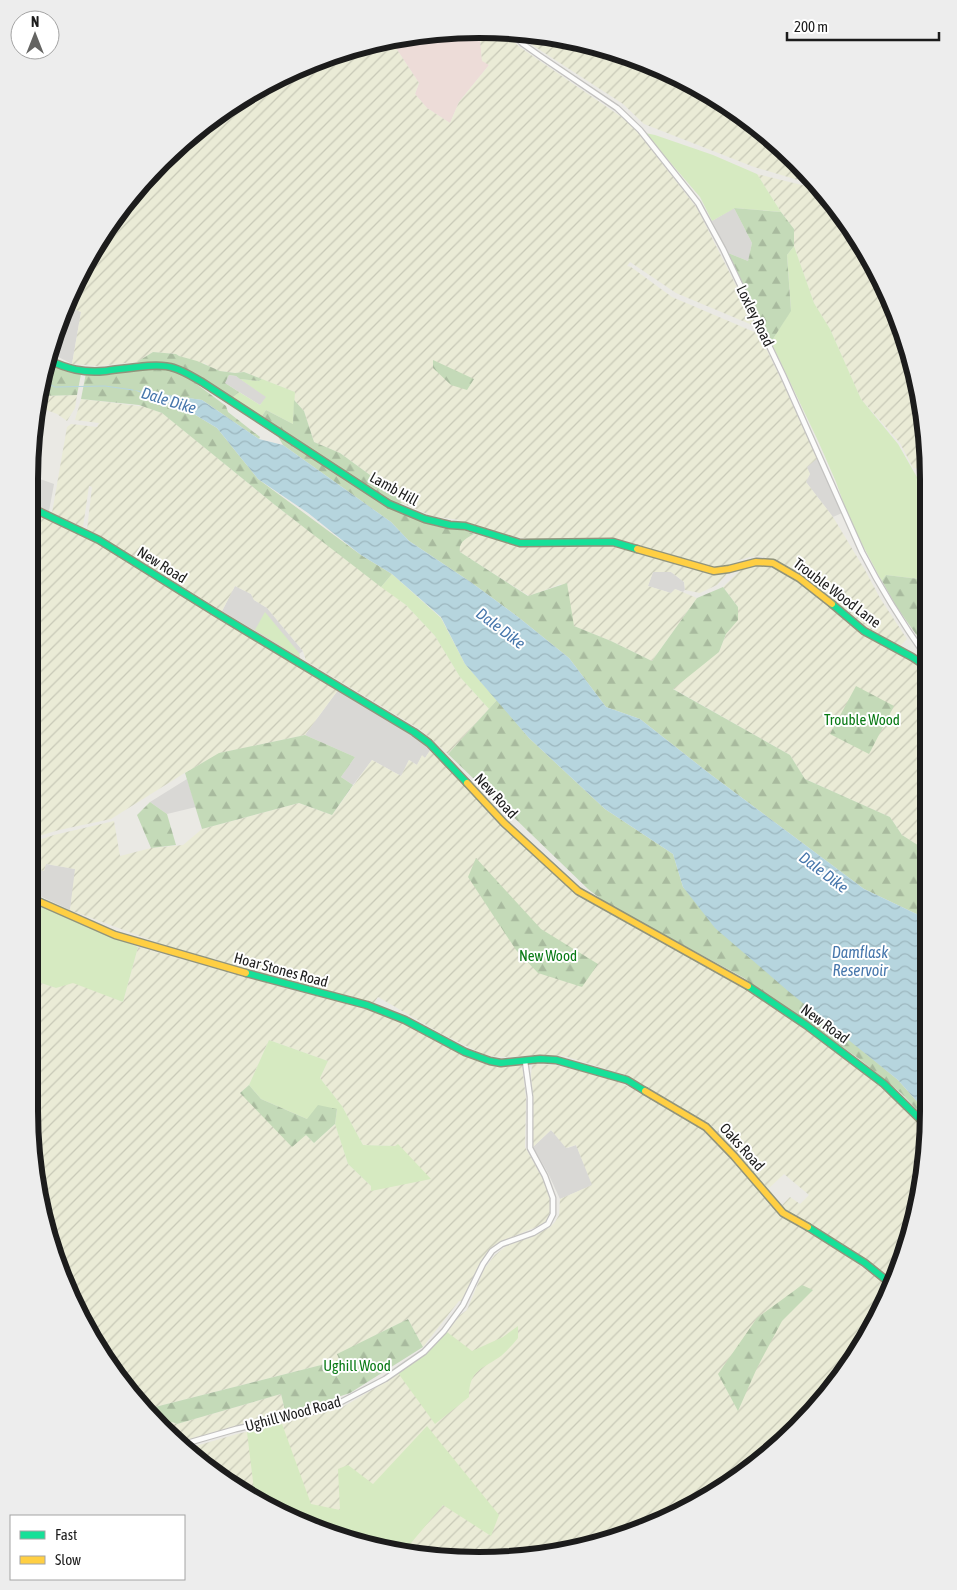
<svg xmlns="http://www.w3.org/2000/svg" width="957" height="1590" font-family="'Asap Condensed',sans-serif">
	<defs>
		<pattern id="farmland-furrows" width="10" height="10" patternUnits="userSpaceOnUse" patternTransform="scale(1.25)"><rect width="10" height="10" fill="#eaebd6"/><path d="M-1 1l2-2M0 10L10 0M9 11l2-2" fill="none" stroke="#c8c9b7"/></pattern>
		<pattern id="forest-firs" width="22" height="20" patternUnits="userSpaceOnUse" patternTransform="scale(1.25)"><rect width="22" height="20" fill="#c4dab8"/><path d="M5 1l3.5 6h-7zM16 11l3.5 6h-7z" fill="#a8ba9e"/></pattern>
		<pattern id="water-waves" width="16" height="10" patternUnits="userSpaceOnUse" patternTransform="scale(1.25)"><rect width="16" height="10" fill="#b6d5de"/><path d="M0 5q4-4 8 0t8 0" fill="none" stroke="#9cb6be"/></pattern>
	</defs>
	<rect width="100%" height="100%" fill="#eae9e4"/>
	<path fill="#d9d8d5" d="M734,208L752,243L748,261L728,253L712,221Z
		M66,306L81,312L72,364L49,352L53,334Z
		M229,375L236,376L267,397L260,405L225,383Z
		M819,457L842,513L833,517L806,482L810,474L806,467Z
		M30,471L38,473L40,479L54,484L49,511L30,503Z
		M653,572H671L684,582L685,590L683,592L675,589L671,593L648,586Z
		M235,586L251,594L254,600L267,608L303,651L299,654L300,658L222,611Z
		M338,690L427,745L431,749L425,758L422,756L417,765L409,760L401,776L372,760L353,785L341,777L355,757L305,735Z
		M187,779L196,807L167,814L150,802Z
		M46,864L76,869L70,910L29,891V868L44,871Z
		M551,1130L568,1148L576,1145L593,1185L560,1199L548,1173L533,1147Z"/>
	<path fill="#eddcd8" d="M479,29L482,60L489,65L459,102L450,123L427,108L415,94L419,83L392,42L395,37Z"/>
	<path fill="url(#farmland-furrows)" fill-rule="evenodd" d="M479,29L506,31L512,40L521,48L623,118L633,126L697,208L757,327L676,293L630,262L627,266L631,267L672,297L759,334L819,457L807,467L810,474L806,482L833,517L865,570L880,598L907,639L900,646L875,634L817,587L793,571L776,561L761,556L750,557L739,560L726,568L717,569L611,538L547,540L523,538L498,534L459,520L432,516L402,503L385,486L340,453L314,442L304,411L294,400L295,392L244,372L235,373L220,371L206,365L205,363L203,364L179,356L176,354L153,352L137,362L98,366L72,364L81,312L66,306L105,228L161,160L229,104L307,63L391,37H395L392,42L419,83L415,94L427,108L450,123L459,102L489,65L482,61Z
		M518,33L567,37L651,63L729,105L816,182L822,189L798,180L754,167L644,124L623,104L523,39Z
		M757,174L806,186L826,195L868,254L904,334L927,449V456L919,469L913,468L900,443L861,399L830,329L814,303L794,246V229L781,212Z
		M77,395L75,408L67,421L57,414L39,407L41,396Z
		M81,399L147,407L162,413L170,419L275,505L406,605L435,636L460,677L489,709L448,754L421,730L306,661L303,651L267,608L254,600L251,594L235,586L222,611L157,571L87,530L92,487L89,486L83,527L52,513L67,427L71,424L97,427L99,423L75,420Z
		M30,511L101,545L338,690L305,735L220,753L183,774L111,819L59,830L29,839Z
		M474,534L512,544L607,546L629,549L698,571L712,574L728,573L717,585L700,593L685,590L684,582L671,572H653L648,586L671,593L675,589L697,598L652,661L611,641L574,626L561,584L529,596L460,552L459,548L463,540Z
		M746,565L775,567L792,576L863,634L927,671V851L902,835L890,817L805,779L790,755L672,688L719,652L726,634L737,620L738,607L723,587Z
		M431,749L499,823L581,897L639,930L697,960L754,994L804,1028L877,1084L918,1120L927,1131V1141L904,1256L893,1279L852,1250L792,1215L781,1206L790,1197L800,1204L809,1195L784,1174L767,1190L712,1126L626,1075L564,1056L540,1055L505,1057L487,1056L442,1034L378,997L374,1003L218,961L215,958L213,960L180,951L70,910L75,869L46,864L44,871L29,868V843L54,835L114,821L120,856L151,848L183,845L202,829L299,803L332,815L372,760L401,776L409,760L417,765L422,755L425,758Z
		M138,947L291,990L353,1004L388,1015L480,1061L497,1067L522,1065L526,1098L525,1147L542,1177L549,1193L551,1209L548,1219L546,1223L498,1243L487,1252L472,1279L462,1301H459L423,1347L408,1319L338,1354L339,1359L333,1362L147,1409L122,1385L53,1256L29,1111V979L56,988L73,982L123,1002ZM269,1040L328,1061L320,1078L342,1106L363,1145L395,1146L371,1186L348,1164L335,1124L314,1143L306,1135L240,1093L249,1085Z
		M534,1064L554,1065L612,1079L652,1098L689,1122L703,1128L777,1211L787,1220L815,1235L848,1257L889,1287L852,1362L752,1468L623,1537L478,1561L334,1537L228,1485L189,1448L237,1434L288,1422L338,1407L341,1408L382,1384L426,1354L447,1332L460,1315L467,1310L484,1269L495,1255L510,1243L530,1238L550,1227L555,1222L559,1215L560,1199L592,1185L576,1145L566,1148L551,1130L533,1147V1095L531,1076L532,1065Z
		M281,1394L286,1414L183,1442L162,1423L172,1422L177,1424Z"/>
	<path fill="#d6eac1" d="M645,133L655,135L713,155L757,174L781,212L735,208L712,221L700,197Z
		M794,246L814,303L830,329L861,399L898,444L918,479L925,475L927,469V601L919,579L886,575L882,581L880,578L850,521L836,482L819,443L771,342L791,310L787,255Z
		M240,379L259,381L262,379L295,392L293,424L266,410L260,419L231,399L239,392L260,405L266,397Z
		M392,574L441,618L465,664L497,700L489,709L460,677L435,636L406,605L381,587Z
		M265,612L299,653L300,658L255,630Z
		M29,900L96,930L138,947L123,1002L73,983L56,988L29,979Z
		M269,1040L328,1061L320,1078L342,1106L363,1145L395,1146L398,1144L431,1179L371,1191V1186L348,1164L335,1124L337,1109L307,1119L261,1099L249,1085Z
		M518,1326V1338C513,1344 507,1351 501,1356C483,1369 469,1369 469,1397L435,1424L398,1373L426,1354L447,1332L472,1351L503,1337Z
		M282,1424L311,1504L340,1510L338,1469L348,1465L373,1484L427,1426L499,1515L491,1536L443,1505L406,1549L361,1542L360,1540C333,1543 280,1511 255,1498L247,1432Z"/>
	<path fill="url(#forest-firs)" d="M734,208L781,212L794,229V246L787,255L791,311L771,342L728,253L748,261L752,243Z
		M153,352L176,354L179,356L197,361L220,371L235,373L244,372L262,379L259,381L240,379L236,376L229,375L225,383L239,392L231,399L174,366L137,362Z
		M433,360L474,379L467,390L451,385L433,368Z
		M47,363L65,371L81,374L77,395L41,396L39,407Z
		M154,368H175L226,406L228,412L260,437L259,439L202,400L137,391L189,411L217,428L258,479L361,555L392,574L381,587L275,505L162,413L139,405L81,399L86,373L104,374Z
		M294,400L304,411L314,442L340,453L385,486L402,503L394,505L260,419L266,410L293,424Z
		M276,433L387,507L435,526L464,530L474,534C467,538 458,542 460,552L528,596L567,583L574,626L611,641L652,661L697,598L723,587L738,607V620L726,634L719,652L673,689L790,755L805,779L890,817L902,835L927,851V919L864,889L710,774L640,719L606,707L569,658L518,617L472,583L409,541L391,522L283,445Z
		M886,575L919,579L927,601V650L896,606L882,581Z
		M856,686L894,706L869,754L830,734Z
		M497,700L529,738L605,809L673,854L683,887L846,1037L898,1080L927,1113V1120L901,1093L858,1058L744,978L606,903L588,889L448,754Z
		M305,735L355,757L341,777L353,785L332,815L299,803L202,829L185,773L219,753Z
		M150,802L167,814L176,845L151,848L137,815Z
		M476,858L541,929L598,964L582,987L538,973L516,950L468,877Z
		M249,1085L261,1099L307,1119L318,1105L337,1109L335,1124L314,1143L306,1135L292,1147L240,1093Z
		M802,1285L813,1290L782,1321L757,1368L738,1411L718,1374L757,1318Z
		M408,1319L423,1347L350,1393L286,1414L281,1394L177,1424L172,1422L162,1423L147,1409L333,1362L339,1359L337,1354Z"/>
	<path fill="url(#water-waves)" d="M134,390L202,400L259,439L283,445L391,522L409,541L472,583L518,617L569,658L606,707L640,719L710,774L864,889L927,919V1113L898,1080L788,991L715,928L683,887L673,854L605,809L529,738L465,664L441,617L392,574L361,555L308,513L258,479L217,428L189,411Z"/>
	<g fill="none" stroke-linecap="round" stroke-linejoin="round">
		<path stroke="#b6d5de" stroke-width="1" d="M43,381L55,387L105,386L133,390"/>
		<g stroke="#c3c2c0" stroke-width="7">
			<path id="street" d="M511,32L523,44L540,56L617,108L640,130L698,203L723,249L783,375L862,552C881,589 903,624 927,658
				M184,1444L236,1429L315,1411L341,1402L385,1379L424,1352L444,1331L463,1305L483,1264L492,1251L502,1244L533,1233L548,1224L553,1214V1198L545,1176L530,1148V1097L525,1061"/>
		</g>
		<g stroke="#91947c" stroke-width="9">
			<path id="fast" d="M48,360C68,369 83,373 105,371C123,369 158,362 174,368C184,371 193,377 202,382L389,504L425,519L450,525L465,526L520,543L613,542L637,549
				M30,507L99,540L213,611L414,732L429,743L467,783
				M832,604L864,631L912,657L927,667
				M246,973L367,1005L405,1020L465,1052L490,1061L501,1063L540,1059L556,1060L627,1080L645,1091
				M748,986L806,1025L884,1084L927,1126
				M808,1227L865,1263L891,1284"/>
		</g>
		<g stroke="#91947c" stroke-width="9">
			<path id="slow" d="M637,549L714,571L729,569L756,562L773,563L799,578L832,604
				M467,783L504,823L578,891L748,986
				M29,897L115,935L246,973
				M645,1091L706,1127L734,1156L783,1213L808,1227"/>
		</g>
		<use href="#street" stroke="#fcfcfb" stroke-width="4.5"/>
		<use href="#fast" stroke="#16e098" stroke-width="6"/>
		<use href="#slow" stroke="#ffcf43" stroke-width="6"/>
	</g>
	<g text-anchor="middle" stroke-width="4" stroke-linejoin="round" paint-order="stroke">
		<g font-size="15" fill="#1c1c1c" stroke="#fff">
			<text transform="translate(755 316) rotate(64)" y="5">Loxley Road</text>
			<text transform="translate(394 489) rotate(29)" y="5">Lamb Hill</text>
			<text transform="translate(162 565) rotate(32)" y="5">New Road</text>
			<text transform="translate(837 593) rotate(37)" y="5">Trouble Wood Lane</text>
			<text transform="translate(496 796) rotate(47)" y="5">New Road</text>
			<text transform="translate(281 970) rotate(15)" y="5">Hoar Stones Road</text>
			<text transform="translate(825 1024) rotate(36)" y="5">New Road</text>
			<text transform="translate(742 1147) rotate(48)" y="5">Oaks Road</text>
			<text transform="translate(293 1414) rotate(-15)" y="5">Ughill Wood Road</text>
		</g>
		<g font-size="15" fill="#097a15" stroke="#fff">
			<text x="862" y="725">Trouble Wood</text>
			<text x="548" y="961">New Wood</text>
			<text x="357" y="1371">Ughill Wood</text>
		</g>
		<g font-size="16" font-style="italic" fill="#4777ac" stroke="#fff">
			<text transform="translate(169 400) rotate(17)" y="6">Dale Dike</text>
			<text transform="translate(501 628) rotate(37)" y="6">Dale Dike</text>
			<text transform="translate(824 872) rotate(37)" y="6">Dale Dike</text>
			<text x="860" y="958">Damflask<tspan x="860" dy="18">Reservoir</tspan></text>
		</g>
	</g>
	<path d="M0 0H957V1590H0ZM479 38H479A441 441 0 0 1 920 479V1111A441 441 0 0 1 479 1552H479A441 441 0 0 1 38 1111V479A441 441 0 0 1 479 38Z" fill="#ededed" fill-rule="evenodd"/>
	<path fill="none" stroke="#1c1c1c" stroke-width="6" d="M479 38H479A441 441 0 0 1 920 479V1111A441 441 0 0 1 479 1552H479A441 441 0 0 1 38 1111V479A441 441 0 0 1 479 38Z"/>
	<rect x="10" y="1515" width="175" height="65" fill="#ffffff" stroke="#a4a4a4"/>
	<rect x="20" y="1531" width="25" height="8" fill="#16e098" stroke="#a4a4a4"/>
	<text x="55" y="1540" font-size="15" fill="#1c1c1c">Fast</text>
	<rect x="20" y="1556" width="25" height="8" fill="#ffcf43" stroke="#a4a4a4"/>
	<text x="55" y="1565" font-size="15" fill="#1c1c1c">Slow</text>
	<g transform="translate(35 35)"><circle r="24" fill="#ffffff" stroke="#a4a4a4"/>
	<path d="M0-4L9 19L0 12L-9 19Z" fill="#646462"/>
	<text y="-8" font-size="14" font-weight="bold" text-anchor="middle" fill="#1c1c1c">N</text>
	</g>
	<path d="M787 32v8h152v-8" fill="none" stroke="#1c1c1c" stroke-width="2.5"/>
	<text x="794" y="32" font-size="15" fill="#1c1c1c" stroke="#ffffff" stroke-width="4" paint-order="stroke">200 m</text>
</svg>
